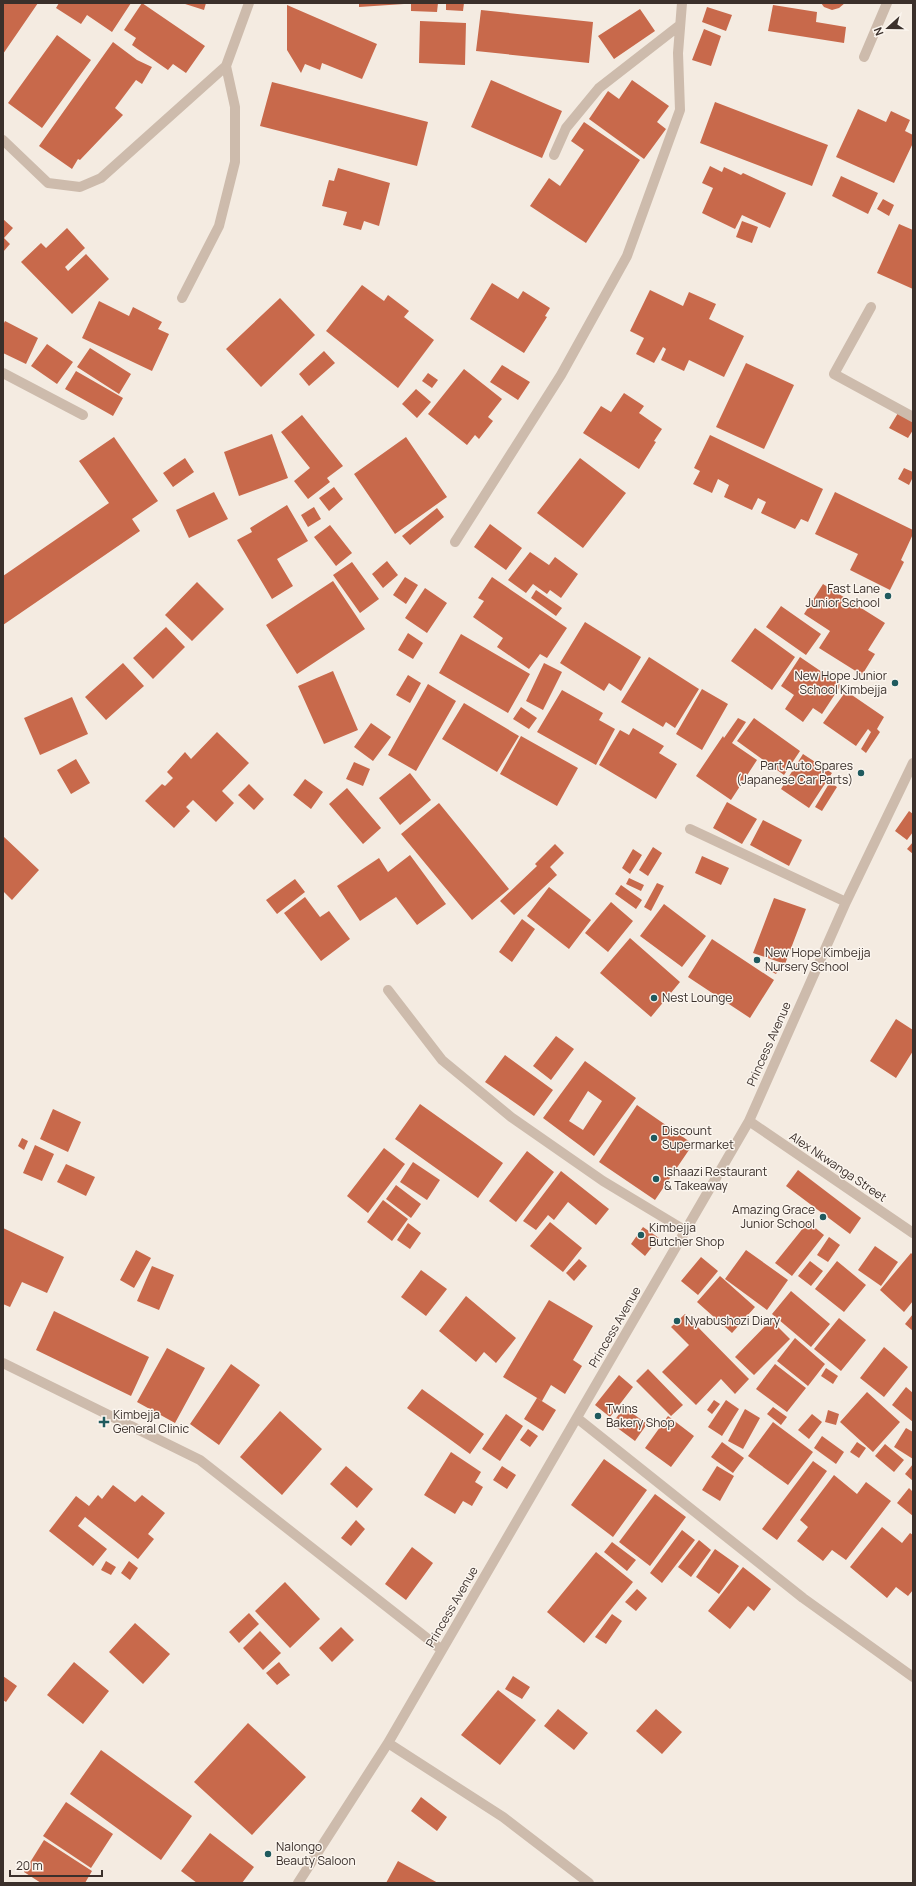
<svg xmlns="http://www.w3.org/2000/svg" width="916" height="1886" font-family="Manrope,sans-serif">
	<rect width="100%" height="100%" fill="#f4ebe1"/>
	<path fill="#c8694b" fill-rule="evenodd" d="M3,3H38L3,54Z
		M59,3H131L112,32L87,15L81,24L56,8Z
		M142,3L205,46L186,73L173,64L168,70L132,45L136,38L124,30Z
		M182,3H206L204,10Z
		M359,3H404V4L359,7Z
		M411,3H438L437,12L411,11Z
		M446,3H464L463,11L446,10Z
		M821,3H845L839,8L832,10L824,7Z
		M287,5L377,44L362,79L322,63L320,70L305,64L301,73L287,50Z
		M773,5L817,12L816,22L846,27L844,43L768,31Z
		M707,7L732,15L726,31L702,22Z
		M640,9L655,31L614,59L598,36Z
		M481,10L593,22L589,63L476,51Z
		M420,21L466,23L465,65L419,63Z
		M704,29L721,36L711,66L692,60Z
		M57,35L91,60L42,128L8,103Z
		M113,42L137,60L152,67L142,84L136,80L115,108L123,115L80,160L78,159L72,169L39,146Z
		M491,80L562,111L542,158L471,127Z
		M632,80L669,106L657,122L666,129L644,159L589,119L608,91L619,99Z
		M272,82L428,122L417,166L260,126Z
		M715,102L828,145L812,186L700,143Z
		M858,109L886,122L891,111L910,120L905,131L913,135V143L894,183L836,157Z
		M584,122L640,160L586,243L530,206L549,178L560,186L584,150L571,141Z
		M710,166L722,172L724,167L741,175L743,173L786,193L770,228L742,215L735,229L702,213L713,188L702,183Z
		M338,168L390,183L379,226L364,221L361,230L343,225L347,212L322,206L329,180L334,181Z
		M841,176L878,193L868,214L832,196Z
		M883,199L894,205L889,216L877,209Z
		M3,219L13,228L4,238L10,244L3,252Z
		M742,221L758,227L752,243L736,237Z
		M899,224L913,230V289L877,273Z
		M67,228L85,248L65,267L68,271L86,254L109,279L72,314L21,262L41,243L46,248Z
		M492,283L518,299L523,291L550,308L545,316L547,317L524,353L470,319Z
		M362,285L384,301L388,295L409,311L404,317L434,340L398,388L326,331Z
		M650,290L683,306L689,292L716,304L709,319L744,336L724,377L689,360L684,371L661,360L666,349L663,347L654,363L636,354L644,338L630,331Z
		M280,298L315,335L261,387L226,349Z
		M99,301L129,316L133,307L162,322L158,329L169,334L152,371L82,338Z
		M5,321L38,338L26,364L3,353V325Z
		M47,344L73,362L57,384L31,366Z
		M90,348L131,374L119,394L77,367Z
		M324,351L335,363L309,386L299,374Z
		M746,363L794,385L764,449L716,427Z
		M502,365L530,382L518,400L490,382Z
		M464,369L502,399L488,417L493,421L479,439L475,435L467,445L428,414Z
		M76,371L123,398L113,416L65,389Z
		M428,373L438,380L432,388L422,381Z
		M416,389L431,402L417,418L402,404Z
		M624,393L644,406L639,413L662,429L654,441L656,442L639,469L583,433L601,406L611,412Z
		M898,413L913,421V430L908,438L889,428Z
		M302,415L343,466L327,478L330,482L308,499L294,481L310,468L281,432Z
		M272,434L288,478L239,496L224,452Z
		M710,435L823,489L808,522L801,519L795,529L761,513L766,502L758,498L752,510L724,497L729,485L718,479L712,493L693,484L700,471L694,468Z
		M114,437L158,501L132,519L140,531L3,625V576L109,503L79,461Z
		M406,437L447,497L395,534L354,474Z
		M185,458L194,472L173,487L163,473Z
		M580,458L626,493L583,548L537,513Z
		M904,468L913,472V477L909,485L898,479Z
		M334,487L343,499L329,511L319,498Z
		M214,492L228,519L189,538L176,510Z
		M835,492L913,530V534L901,560L904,562L890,590L850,570L858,554L815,534Z
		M287,505L308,541L277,559L293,586L272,599L237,540L252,532L250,528Z
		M314,507L321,519L308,527L301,515Z
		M437,508L444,517L410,545L402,536Z
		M490,524L522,548L506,570L474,547Z
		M330,525L352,553L336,566L314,537Z
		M530,552L549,565L555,557L578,574L561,598L550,590L547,594L533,584L526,593L508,580Z
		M387,561L398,575L383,588L372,574Z
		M352,562L379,599L360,613L333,575Z
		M405,577L418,585L406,604L393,595Z
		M492,577L567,628L547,658L540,654L529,669L497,647L503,638L473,617L484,601L478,598Z
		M333,581L365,629L297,674L266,625Z
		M197,582L224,609L192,641L165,615Z
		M823,584L885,623L868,650L875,654L862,675L819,648L830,631L804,614Z
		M425,588L447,603L427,633L405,618Z
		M536,590L562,608L556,616L531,598Z
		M781,606L821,634L806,655L766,627Z
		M585,622L641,657L621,691L609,683L604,691L560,663Z
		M166,627L185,647L153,679L133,658Z
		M755,628L795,657L772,690L731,661Z
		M408,633L423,643L413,659L398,650Z
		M461,634L530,674L508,713L439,673Z
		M649,657L699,689L675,728L666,722L663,727L621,702Z
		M800,657L841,685L822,714L813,708L803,722L785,709L794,695L781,686Z
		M123,663L144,686L106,720L85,697Z
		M544,663L562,672L543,710L526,701Z
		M333,671L358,730L324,744L298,686Z
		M408,675L421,683L410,703L396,695Z
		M428,684L456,701L416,771L388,755Z
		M702,689L728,704L702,750L676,734Z
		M562,690L603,713L599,720L615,729L596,765L537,732Z
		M846,691L884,717L877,729L880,732L866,753L861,749L871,732L868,729L856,746L823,723Z
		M72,697L88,734L40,755L24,718Z
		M464,703L519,736L497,772L442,739Z
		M521,707L537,718L529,729L513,719Z
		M738,718L746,722L732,743L757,760L731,800L696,776L723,736L724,738Z
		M754,718L800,751L784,775L737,741Z
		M371,723L391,737L373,761L354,747Z
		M633,728L664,746L659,753L677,764L656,799L599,765L620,730L629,735Z
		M217,732L249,763L222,791L234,803L216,822L193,800L186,807L190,811L174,828L145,801L162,784L165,786L173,778L167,772L185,752L191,759Z
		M521,736L578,768L557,806L500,774Z
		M803,754L832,773L809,808L781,789Z
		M76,759L90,783L71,794L57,770Z
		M354,762L370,769L363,786L346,779Z
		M410,773L431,800L400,825L379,798Z
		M305,779L323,792L311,809L293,795Z
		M830,782L837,787L822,811L815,807Z
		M249,784L264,799L254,810L238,795Z
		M347,788L381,828L363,844L329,804Z
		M727,802L757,819L742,844L713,828Z
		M439,803L509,889L472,920L401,834Z
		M909,811L913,814V832L907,840L895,831Z
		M763,820L802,840L789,866L750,845Z
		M3,836L39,870L12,900L3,891Z
		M913,842V854L907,849Z
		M555,844L564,853L550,867L557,875L514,915L500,901L537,866L535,864Z
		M653,847L662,853L648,876L639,870Z
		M633,849L642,855L630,874L622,868Z
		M410,855L446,904L417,925L396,897L360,921L337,886L379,858L388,872Z
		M702,856L729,868L721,885L695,873Z
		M629,878L644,885L641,891L626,884Z
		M295,879L305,892L277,914L266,900Z
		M657,883L664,886L651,911L644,907Z
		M621,885L642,900L636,909L615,894Z
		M549,887L591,920L569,949L527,916Z
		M305,897L320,917L329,911L350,939L321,961L284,913Z
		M774,898L806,909L785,964L753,953Z
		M611,902L633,921L608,952L585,933Z
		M664,904L706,936L682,967L640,936Z
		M522,919L535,929L512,962L499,952Z
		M630,938L680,982L651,1017L600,973Z
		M712,939L774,980L750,1018L688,977Z
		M767,962L779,969L776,974L764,968Z
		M896,1019L913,1030V1051L896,1078L870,1061Z
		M556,1036L574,1049L551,1080L533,1066Z
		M505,1055L553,1090L534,1116L485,1082Z
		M585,1061L636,1098L594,1156L543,1118ZM588,1091L602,1101L583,1130L569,1121Z
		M420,1104L503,1163L478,1198L395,1139Z
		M637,1105L693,1144L655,1200L599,1162Z
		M53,1109L81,1122L68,1152L40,1139Z
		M22,1138L28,1141L24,1150L18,1146Z
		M35,1145L54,1154L42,1181L23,1173Z
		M384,1148L405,1164L368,1213L347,1196Z
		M527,1151L554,1172L516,1222L489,1201Z
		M413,1162L440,1180L427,1200L400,1182Z
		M66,1164L95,1177L86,1196L57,1182Z
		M798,1170L861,1218L850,1234L786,1186Z
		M561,1171L609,1209L596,1225L568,1202L554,1220L548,1215L536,1230L523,1221Z
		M396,1185L421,1204L411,1218L386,1199Z
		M383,1200L408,1219L392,1241L367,1222Z
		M550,1222L582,1248L563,1272L530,1246Z
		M808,1222L824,1235L792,1276L775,1263Z
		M408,1223L421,1233L410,1249L397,1240Z
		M643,1227L659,1238L645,1256L631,1244Z
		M3,1228L64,1257L47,1293L22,1282L10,1307L3,1304Z
		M829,1237L840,1245L828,1262L817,1255Z
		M875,1246L898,1262L881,1286L858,1270Z
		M136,1250L151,1258L134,1288L120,1280Z
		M746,1250L788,1280L767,1310L725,1279Z
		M911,1253L913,1255V1301L904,1312L880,1290Z
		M701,1257L718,1271L698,1295L681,1281Z
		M579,1259L587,1266L574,1281L566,1273Z
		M810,1261L823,1271L811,1286L798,1276Z
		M837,1261L866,1285L844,1312L815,1289Z
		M152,1266L174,1275L159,1310L137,1301Z
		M421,1270L447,1289L426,1316L401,1297Z
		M720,1276L755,1307L732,1333L697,1302Z
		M791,1291L830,1324L811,1347L772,1314Z
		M466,1296L516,1338L496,1363L484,1352L476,1362L439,1331Z
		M549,1300L593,1326L573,1360L582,1366L565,1394L551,1385L542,1401L503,1377Z
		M54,1311L149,1357L131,1396L36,1350Z
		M685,1314L749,1379L735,1394L721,1379L696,1405L662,1372L689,1345L671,1327Z
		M913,1314V1331L905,1324Z
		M839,1318L866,1340L841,1371L814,1349Z
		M771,1320L790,1339L754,1375L735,1357Z
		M795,1338L825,1364L808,1386L777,1361Z
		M884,1347L908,1367L884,1397L860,1378Z
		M167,1348L205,1368L175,1423L137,1402Z
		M231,1364L260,1385L219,1445L190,1424Z
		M775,1364L806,1388L787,1412L756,1389Z
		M826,1368L838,1376L833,1384L821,1376Z
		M648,1369L683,1405L671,1416L636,1381Z
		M619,1375L633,1387L610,1417L595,1405Z
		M906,1387L913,1393V1422L892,1405Z
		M422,1389L484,1434L470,1454L407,1408Z
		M867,1392L900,1422L873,1452L840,1422Z
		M537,1398L556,1410L543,1431L524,1419Z
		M714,1400L720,1404L712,1414L707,1410Z
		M726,1400L739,1409L722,1436L708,1427Z
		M624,1407L647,1424L635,1441L612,1424Z
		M773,1407L787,1417L781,1425L767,1414Z
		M745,1409L760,1418L743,1449L728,1441Z
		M828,1410L839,1414L836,1425L825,1422Z
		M280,1411L322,1449L282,1495L240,1457Z
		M506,1414L523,1426L500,1461L482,1449Z
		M812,1414L822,1422L809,1439L798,1430Z
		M668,1416L694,1436L671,1467L645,1448Z
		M773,1422L813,1452L788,1485L748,1456Z
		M906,1428L913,1432V1459L894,1447Z
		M528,1429L538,1436L530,1447L520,1440Z
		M822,1436L844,1452L836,1464L814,1448Z
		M722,1442L744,1458L733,1473L711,1457Z
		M857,1442L866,1448L859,1458L850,1452Z
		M885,1444L904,1460L894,1472L875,1456Z
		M451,1452L481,1472L475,1482L483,1487L472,1506L463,1501L455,1514L424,1495Z
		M604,1459L647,1490L613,1537L571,1505Z
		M813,1461L827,1471L777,1540L762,1529Z
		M913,1464V1481L905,1474Z
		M346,1466L373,1489L357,1508L330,1484Z
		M502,1466L516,1475L507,1489L493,1480Z
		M717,1466L734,1476L720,1501L702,1490Z
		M834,1475L857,1494L866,1482L891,1501L846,1560L832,1550L823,1561L797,1541L808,1527L800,1520Z
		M113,1485L135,1502L142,1495L165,1513L148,1534L154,1539L138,1559L85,1517L78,1526L107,1549L93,1566L49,1531L76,1496L89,1506L98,1495L102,1499Z
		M909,1488L913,1492V1516L897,1503Z
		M655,1494L686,1517L650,1566L619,1542Z
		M356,1520L365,1529L351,1546L341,1538Z
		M882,1527L902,1543L910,1533L913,1535V1590L908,1596L896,1587L887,1598L850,1567Z
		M682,1530L695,1540L662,1583L650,1573Z
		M699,1540L711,1550L691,1577L678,1567Z
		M612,1542L636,1560L627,1571L604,1552Z
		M412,1547L433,1563L406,1600L385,1584Z
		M715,1549L739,1566L719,1594L696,1577Z
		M596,1552L633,1582L584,1643L547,1612Z
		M106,1561L116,1567L111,1575L101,1570Z
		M129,1561L138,1568L130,1580L121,1573Z
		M743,1567L771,1589L754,1611L748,1606L730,1629L708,1611Z
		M285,1582L320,1619L290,1648L255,1611Z
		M637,1589L647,1598L636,1611L625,1602Z
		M249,1613L259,1624L239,1643L229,1632Z
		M612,1614L622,1621L606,1644L595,1637Z
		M135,1623L170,1654L143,1684L109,1652Z
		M341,1627L354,1640L332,1662L319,1648Z
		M260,1631L281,1653L263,1670L243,1648Z
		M74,1662L109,1691L83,1724L47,1695Z
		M279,1662L290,1675L277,1685L266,1673Z
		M3,1676L17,1686L6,1702L3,1700Z
		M513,1676L530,1687L522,1699L505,1689Z
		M498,1690L536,1720L500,1765L461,1735Z
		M558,1709L588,1733L574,1750L544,1726Z
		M656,1709L682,1732L662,1754L636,1731Z
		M248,1723L306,1777L252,1835L194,1782Z
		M101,1750L192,1816L161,1860L70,1794Z
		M421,1797L447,1817L437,1831L411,1811Z
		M66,1802L113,1834L91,1868L43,1836Z
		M210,1833L254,1867L242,1883H197L181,1871Z
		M44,1840L92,1871L85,1883H41L24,1872Z
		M398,1861L438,1883H386Z"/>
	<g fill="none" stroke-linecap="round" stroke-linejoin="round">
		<path stroke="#cdbbac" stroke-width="10" d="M864,57L887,3
			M3,140L48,183L80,187L101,178L226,66L249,3
			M554,155L566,128L599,88L680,25
			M182,298L219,226L235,162V107L226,66
			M871,307L834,374L913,417
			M3,373L83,415
			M455,542L561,375L627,256L680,110L678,53L682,3
			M690,829L846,902
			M388,990L442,1060L511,1117L603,1181L686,1231
			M749,1121L913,1233
			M3,1363L200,1460L442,1650
			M577,1418L803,1598L913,1677
			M388,1743L503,1817L589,1883
			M298,1883L388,1743L749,1121L846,902L913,763"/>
	</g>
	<g fill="#1f5a5e" stroke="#fbf5ee" stroke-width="1.5">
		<circle cx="888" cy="596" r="4"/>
		<circle cx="895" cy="683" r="4"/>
		<circle cx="861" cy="773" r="4"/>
		<circle cx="757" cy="960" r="4"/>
		<circle cx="654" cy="998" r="4"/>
		<circle cx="654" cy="1138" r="4"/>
		<circle cx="656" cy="1179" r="4"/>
		<circle cx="823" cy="1217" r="4"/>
		<circle cx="641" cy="1235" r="4"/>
		<circle cx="677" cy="1321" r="4"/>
		<circle cx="598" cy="1416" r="4"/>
		<path d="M102 1416h4v4h4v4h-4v4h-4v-4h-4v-4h4z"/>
		<circle cx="268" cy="1854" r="4"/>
	</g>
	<g text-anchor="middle" stroke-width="3" stroke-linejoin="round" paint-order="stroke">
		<g font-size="12" fill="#3b302b" stroke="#fbf5ee" text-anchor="start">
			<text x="880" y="593" text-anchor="end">Fast Lane<tspan x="880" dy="14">Junior School</tspan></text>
			<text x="887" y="680" text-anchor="end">New Hope Junior<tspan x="887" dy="14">School Kimbejja</tspan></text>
			<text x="853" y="770" text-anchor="end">Part Auto Spares<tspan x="853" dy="14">(Japanese Car Parts)</tspan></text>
			<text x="765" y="957">New Hope Kimbejja<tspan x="765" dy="14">Nursery School</tspan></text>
			<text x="662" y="1002">Nest Lounge</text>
			<text x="662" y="1135">Discount<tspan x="662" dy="14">Supermarket</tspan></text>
			<text x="664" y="1176">Ishaazi Restaurant<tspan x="664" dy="14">&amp; Takeaway</tspan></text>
			<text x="815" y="1214" text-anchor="end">Amazing Grace<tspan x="815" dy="14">Junior School</tspan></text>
			<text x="649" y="1232">Kimbejja<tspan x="649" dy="14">Butcher Shop</tspan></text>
			<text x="685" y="1325">Nyabushozi Diary</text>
			<text x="606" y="1413">Twins<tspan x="606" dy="14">Bakery Shop</tspan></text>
			<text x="113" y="1419">Kimbejja<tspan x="113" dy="14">General Clinic</tspan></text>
			<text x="276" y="1851">Nalongo<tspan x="276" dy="14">Beauty Saloon</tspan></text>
		</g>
		<g font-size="12" fill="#3b302b" stroke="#fbf5ee">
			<text transform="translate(769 1044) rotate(-66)" y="4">Princess Avenue</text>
			<text transform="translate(838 1167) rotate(34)" y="4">Alex Nkwanga Street</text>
			<text transform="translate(615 1327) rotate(-60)" y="4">Princess Avenue</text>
			<text transform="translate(452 1607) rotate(-60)" y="4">Princess Avenue</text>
		</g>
	</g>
	<rect width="916" height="1886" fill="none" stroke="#3b302b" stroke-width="8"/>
	<g transform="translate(888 28) rotate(249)" stroke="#fbf5ee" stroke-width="3" paint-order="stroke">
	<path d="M0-3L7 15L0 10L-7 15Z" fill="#3b302b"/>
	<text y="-6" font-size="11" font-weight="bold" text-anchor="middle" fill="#3b302b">N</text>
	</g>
	<path d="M10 1870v6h92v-6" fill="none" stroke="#3b302b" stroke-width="2"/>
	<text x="16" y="1870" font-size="12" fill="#3b302b" stroke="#fbf5ee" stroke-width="3" paint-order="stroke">20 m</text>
</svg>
